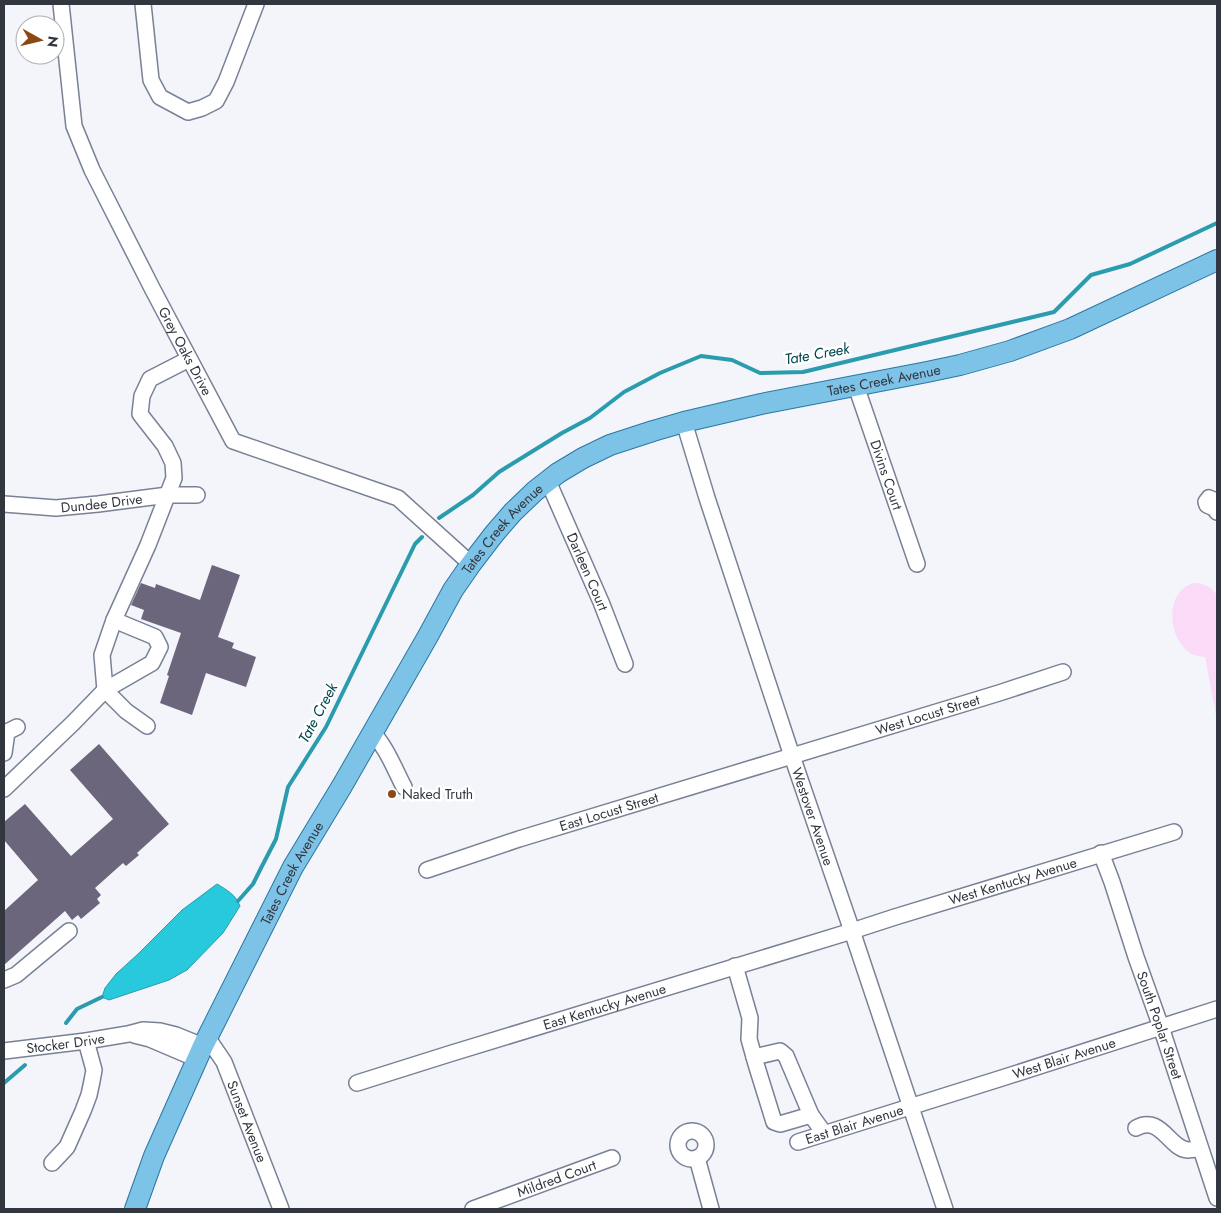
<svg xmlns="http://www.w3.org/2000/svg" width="1221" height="1213" font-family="Jost,sans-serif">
	<rect width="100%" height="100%" fill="#f3f5fa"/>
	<path fill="#f9dbf8" d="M1193,583C1203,583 1211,586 1217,595V721L1205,657C1200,656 1194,656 1190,653C1185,650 1182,645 1179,641C1168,622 1169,591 1193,583Z"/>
	<path fill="#28c8dd" stroke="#2b9cae" d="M217,884C227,890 236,895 240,906L223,933L187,970L169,980L109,1000L102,997L105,988L116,974L138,954L182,910Z"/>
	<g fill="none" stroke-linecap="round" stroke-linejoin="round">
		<path stroke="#2b9cae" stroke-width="4" d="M439,518L473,495L499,472L562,433L590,418L624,392L660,373L701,356L732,360L760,373L803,372L1054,312L1091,275L1130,264L1217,223
			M238,901L253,884L261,868L276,839L288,787L326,727L415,544L422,537
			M66,1023L77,1009L102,997
			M4,1083L25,1065"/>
	</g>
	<path fill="#6c667c" d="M212,565L240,575L218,637L234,643L232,648L256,657L246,687L206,673L192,715L160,703L169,676L167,675L181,633L141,619L144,610L131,605L141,583L155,588L156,584L200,600Z
		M99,744L169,824L137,853L139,855L126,866L123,863L95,888L101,895L97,899L100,903L81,919L78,915L72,920L65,911L4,965V911L38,880L4,840V822L25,804L71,856L113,819L70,770Z"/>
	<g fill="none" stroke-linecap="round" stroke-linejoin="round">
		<g stroke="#788196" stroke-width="18">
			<g id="minor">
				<path id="s1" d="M61,4L74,126L92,170L153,290L233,441L398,498L471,564"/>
				<path d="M143,4L151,80L160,97L188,112L202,108L216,101L226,82L256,4"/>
				<path id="s2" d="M856,386L917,564"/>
				<path id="s3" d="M684,422L707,498L792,756L852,931L945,1209"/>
				<path id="s4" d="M548,481L601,602L625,664"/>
				<path id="s5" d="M4,504L56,508L98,504L168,495H197"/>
				<path d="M1214,508L1207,505L1206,502L1209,498L1214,500L1215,502L1214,508L1217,512"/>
				<path d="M147,726L126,711L105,690L102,655L114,620L148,545L174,478L173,463L165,446L140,414L142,396L150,379L189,359"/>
				<path d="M372,732C387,748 394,768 404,787"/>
				<path d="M4,753L7,732L17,727"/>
				<path d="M4,789L73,723L105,690L152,663L160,647L155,637L114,620"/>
				<path id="s6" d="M1101,853L1112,882L1136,957L1161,1027L1217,1198"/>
				<path id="s7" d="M427,870L519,839L999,693L1063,672"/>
				<path d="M735,966L750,1018L749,1039L756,1064L774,1122L780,1124L811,1115L824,1133"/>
				<path d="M4,980L16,975L69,931"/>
				<path d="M134,1035L150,1039L197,1059"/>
				<path id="s8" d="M207,1037L224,1062L281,1209"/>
				<path id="s9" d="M4,1051L86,1041L128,1034L143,1030L160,1031L176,1035L203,1046"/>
				<path d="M754,1057L780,1051L786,1056L811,1115"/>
				<path id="s10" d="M357,1083L449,1054L852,931L895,917L1174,832"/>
				<path d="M1136,1128C1161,1114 1169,1149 1188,1150C1192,1150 1197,1149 1200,1148"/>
				<circle cx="692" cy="1145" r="14"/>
				<path id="s11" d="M798,1142L1002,1078L1217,1009"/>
				<path d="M697,1158L711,1209"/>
				<path d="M52,1163L67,1147L83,1111L89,1095L92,1081L94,1070L86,1041"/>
				<path id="s12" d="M473,1209L612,1158"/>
			</g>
		</g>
		<g stroke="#2a77a2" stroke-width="22">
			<g id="major">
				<path id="s13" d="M135,1209L154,1156L203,1046L293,867L342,786L428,636L453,590L471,564L494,534L513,512L535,491L558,473L583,458L610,445L653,431L684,422L761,404L927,372L960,365L1010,351L1070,329L1217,260"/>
			</g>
		</g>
		<use href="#minor" stroke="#fff" stroke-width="15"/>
		<use href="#major" stroke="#7dc2e7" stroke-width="20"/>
	</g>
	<circle fill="#8a4914" stroke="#fff" stroke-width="2" cx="392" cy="794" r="5"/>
	<g text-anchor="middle" stroke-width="5" stroke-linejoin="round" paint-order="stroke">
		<g font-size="14" fill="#32363f" stroke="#fff">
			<text dy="5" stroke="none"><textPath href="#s1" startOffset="374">Grey Oaks Drive</textPath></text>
			<text dy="5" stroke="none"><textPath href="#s13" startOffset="1196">Tates Creek Avenue</textPath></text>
			<text dy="5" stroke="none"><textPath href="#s2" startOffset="94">Divins Court</textPath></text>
			<text dy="5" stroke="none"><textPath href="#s5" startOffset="98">Dundee Drive</textPath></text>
			<text dy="5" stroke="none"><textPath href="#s13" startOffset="776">Tates Creek Avenue</textPath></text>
			<text dy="5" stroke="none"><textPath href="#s4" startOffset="99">Darleen Court</textPath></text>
			<text dy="5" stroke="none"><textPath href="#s7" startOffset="524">West Locust Street</textPath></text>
			<text dy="5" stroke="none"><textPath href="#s7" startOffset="191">East Locust Street</textPath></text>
			<text dy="5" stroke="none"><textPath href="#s3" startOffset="415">Westover Avenue</textPath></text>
			<text dy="5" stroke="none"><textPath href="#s13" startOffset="371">Tates Creek Avenue</textPath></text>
			<text dy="5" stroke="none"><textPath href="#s10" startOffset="686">West Kentucky Avenue</textPath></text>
			<text dy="5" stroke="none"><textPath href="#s10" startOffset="259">East Kentucky Avenue</textPath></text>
			<text dy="5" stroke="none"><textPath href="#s6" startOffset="182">South Poplar Street</textPath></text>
			<text dy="5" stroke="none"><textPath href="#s9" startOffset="62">Stocker Drive</textPath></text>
			<text dy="5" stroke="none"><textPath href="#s11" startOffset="279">West Blair Avenue</textPath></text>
			<text dy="5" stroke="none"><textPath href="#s8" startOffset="94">Sunset Avenue</textPath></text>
			<text dy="5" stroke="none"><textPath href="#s11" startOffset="59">East Blair Avenue</textPath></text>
			<text dy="5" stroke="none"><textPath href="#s12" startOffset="89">Mildred Court</textPath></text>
		</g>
		<g font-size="14" fill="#32363f" stroke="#fff" text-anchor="start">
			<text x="402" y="799">Naked Truth</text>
		</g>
		<g font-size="15" font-style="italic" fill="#024750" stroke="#fff">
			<text transform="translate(817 354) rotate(-10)" y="5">Tate Creek</text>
			<text transform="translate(318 713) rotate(-62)" y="5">Tate Creek</text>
		</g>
	</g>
	<rect width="1221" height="1213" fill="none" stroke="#32363f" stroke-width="10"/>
	<g transform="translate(40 40) rotate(98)"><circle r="24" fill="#ffffff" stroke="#adafb2"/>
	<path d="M0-4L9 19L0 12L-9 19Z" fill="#8a4914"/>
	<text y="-8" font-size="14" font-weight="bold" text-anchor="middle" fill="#32363f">N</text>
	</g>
</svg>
